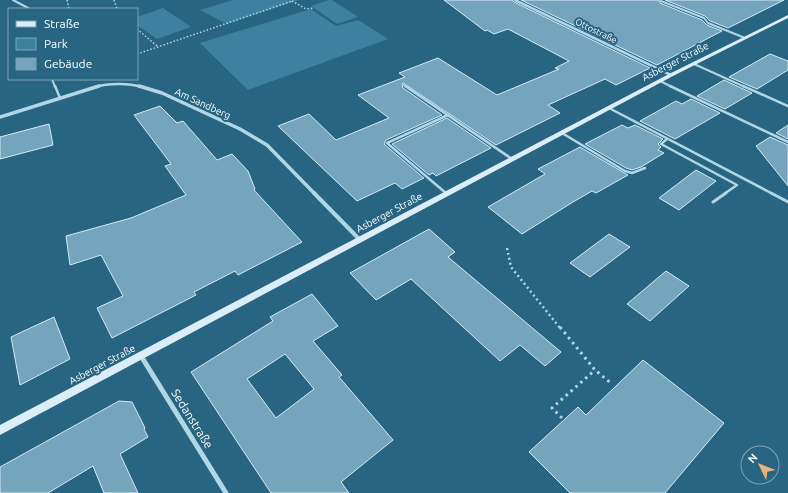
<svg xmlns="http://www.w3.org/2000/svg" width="788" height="493" font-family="Ubuntu,sans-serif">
	<rect width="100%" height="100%" fill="#286582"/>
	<path fill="#3d809f" d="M233,0H299L227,24L200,10Z
		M329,0H332L358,17L337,24L311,6Z
		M163,8L191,27L157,39L137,25V17Z
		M311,9L336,26L358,20L388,39L248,90L200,43Z"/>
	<path fill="#74a5bc" stroke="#d4ebf5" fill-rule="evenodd" d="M444,0H512L514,2L650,68L616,85L605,79L548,105L560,113L496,145L403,83L402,85L403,88L442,115L386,140L384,144L424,178L402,189L395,183L357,201L278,126L309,114L336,140L389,118L358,95L405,77L399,73L438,58L497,95L559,69L555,68L569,61L508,29L494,34L487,30L485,31Z
		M521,0H659L660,3L702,20L707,25L722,31L657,65Z
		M665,0H784L728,28L710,21L705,16Z
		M770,54L788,61V70L757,89L729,77Z
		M724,80L752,93L725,109L697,96Z
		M691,99L720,113L675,139L640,121L676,101L682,104Z
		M160,106L177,123L183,121L217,160L232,154L248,171L255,189L254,190L302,242L238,275L235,271L194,292L196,295L112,338L97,308L123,296L101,255L70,265L66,236L131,218L186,195L165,166L171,164L134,115Z
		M447,118L491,148L436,176L433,173L429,175L392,144Z
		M49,124L53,145L0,159V137Z
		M622,125L628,128L635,125L663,139L658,144L661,147L658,150L664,153L641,167L632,170L626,168L585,144Z
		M788,125V139L776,133Z
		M770,137L788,145V186L756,146Z
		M580,147L628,175L596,193L592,191L573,202L522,234L488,207L545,174L538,169Z
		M696,170L716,181L679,210L659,198Z
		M429,229L455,252L448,257L561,352L545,366L520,345L500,361L411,279L376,300L350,273Z
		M609,234L630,247L590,277L570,263Z
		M666,271L689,286L650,321L627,304Z
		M312,294L338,326L313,341L342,375L339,377L393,440L341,482L349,493H271L191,372L273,321L270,317ZM285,354L314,389L276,418L247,379Z
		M54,317L70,359L20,385L11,337Z
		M643,360L724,423L665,493H570L529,452L578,407L586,415Z
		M119,401L132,402L145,428L144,429L148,437L120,454L138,493H104L93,466L48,493H0V467Z"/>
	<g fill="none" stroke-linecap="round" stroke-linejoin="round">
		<path stroke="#b1d6e6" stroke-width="1.5" stroke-dasharray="1.5 2" stroke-linecap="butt" d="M67,0L69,9
			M114,0L117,9
			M292,1L306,9L314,8
			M137,29L157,46
			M137,54L292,1"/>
		<path stroke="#b1d6e6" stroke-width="2.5" stroke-dasharray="2 3" stroke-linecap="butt" d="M507,248L511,267L560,328"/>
		<path stroke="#b1d6e6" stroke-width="3" stroke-dasharray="2.5 4" stroke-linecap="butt" d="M560,327L595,370L612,384
			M562,418L552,408L595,370"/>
		<path stroke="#b1d6e6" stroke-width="2" d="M13,0L30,9
			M661,1L704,18L708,23L745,38
			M694,64L745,87
			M52,79L55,87
			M660,81L672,87
			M404,85L407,87"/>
		<path stroke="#b1d6e6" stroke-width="2.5" d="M55,86L60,98
			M405,86L512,159
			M670,86L788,142
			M743,86L788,106
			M609,108L773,194
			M562,133L625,171L632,173L645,168
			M667,139L661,144L737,185L724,194
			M447,194L387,143L448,115"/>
		<path stroke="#b1d6e6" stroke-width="3" d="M771,193L788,202
			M713,202L726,193"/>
		<path stroke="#b1d6e6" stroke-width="2.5" d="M515,0L671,75
			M95,87C108,83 129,83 142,87"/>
		<path stroke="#b1d6e6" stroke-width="3.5" d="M139,86L162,93L240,129L267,145L315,194
			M0,117L99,86"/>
		<path stroke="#b1d6e6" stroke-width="4" d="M314,193L360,240"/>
		<path stroke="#b1d6e6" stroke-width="5" d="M141,356L226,493"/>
		<path fill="#dbedf6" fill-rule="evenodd" d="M788,15V18L673,76L0,435V425L669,74Z"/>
	</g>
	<g text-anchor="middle" stroke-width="4" stroke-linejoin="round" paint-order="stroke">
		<g font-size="9" fill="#fff" stroke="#286582">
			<text transform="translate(596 31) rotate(26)" y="3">Ottostraße</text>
		</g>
		<g font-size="10" fill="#fff" stroke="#286582">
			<text transform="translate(675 61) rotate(-27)" y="4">Asberger Straße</text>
			<text transform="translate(203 103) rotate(25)" y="4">Am Sandberg</text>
			<text transform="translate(389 212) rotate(-28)" y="4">Asberger Straße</text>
			<text transform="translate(102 364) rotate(-28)" y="4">Asberger Straße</text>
		</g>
		<g font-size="12" fill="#fff" stroke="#286582">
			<text transform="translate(192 419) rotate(58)" y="4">Sedanstraße</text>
		</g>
	</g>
	<rect x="8" y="8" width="130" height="72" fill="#286582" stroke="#7ea3b4"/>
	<rect x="16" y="21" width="20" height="6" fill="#dbedf6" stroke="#7ea3b4"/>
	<text x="44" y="28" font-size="12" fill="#ffffff">Straße</text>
	<rect x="16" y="38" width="20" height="12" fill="#3d809f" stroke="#7ea3b4"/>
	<text x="44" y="48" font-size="12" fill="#ffffff">Park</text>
	<rect x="16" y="58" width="20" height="12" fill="#74a5bc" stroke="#7ea3b4"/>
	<text x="44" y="68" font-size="12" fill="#ffffff">Gebäude</text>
	<g transform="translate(760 465) rotate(313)"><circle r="19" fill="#286582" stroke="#7ea3b4"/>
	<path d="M0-3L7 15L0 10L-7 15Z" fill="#eeb078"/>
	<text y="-6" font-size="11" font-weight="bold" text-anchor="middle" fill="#ffffff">N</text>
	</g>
</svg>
